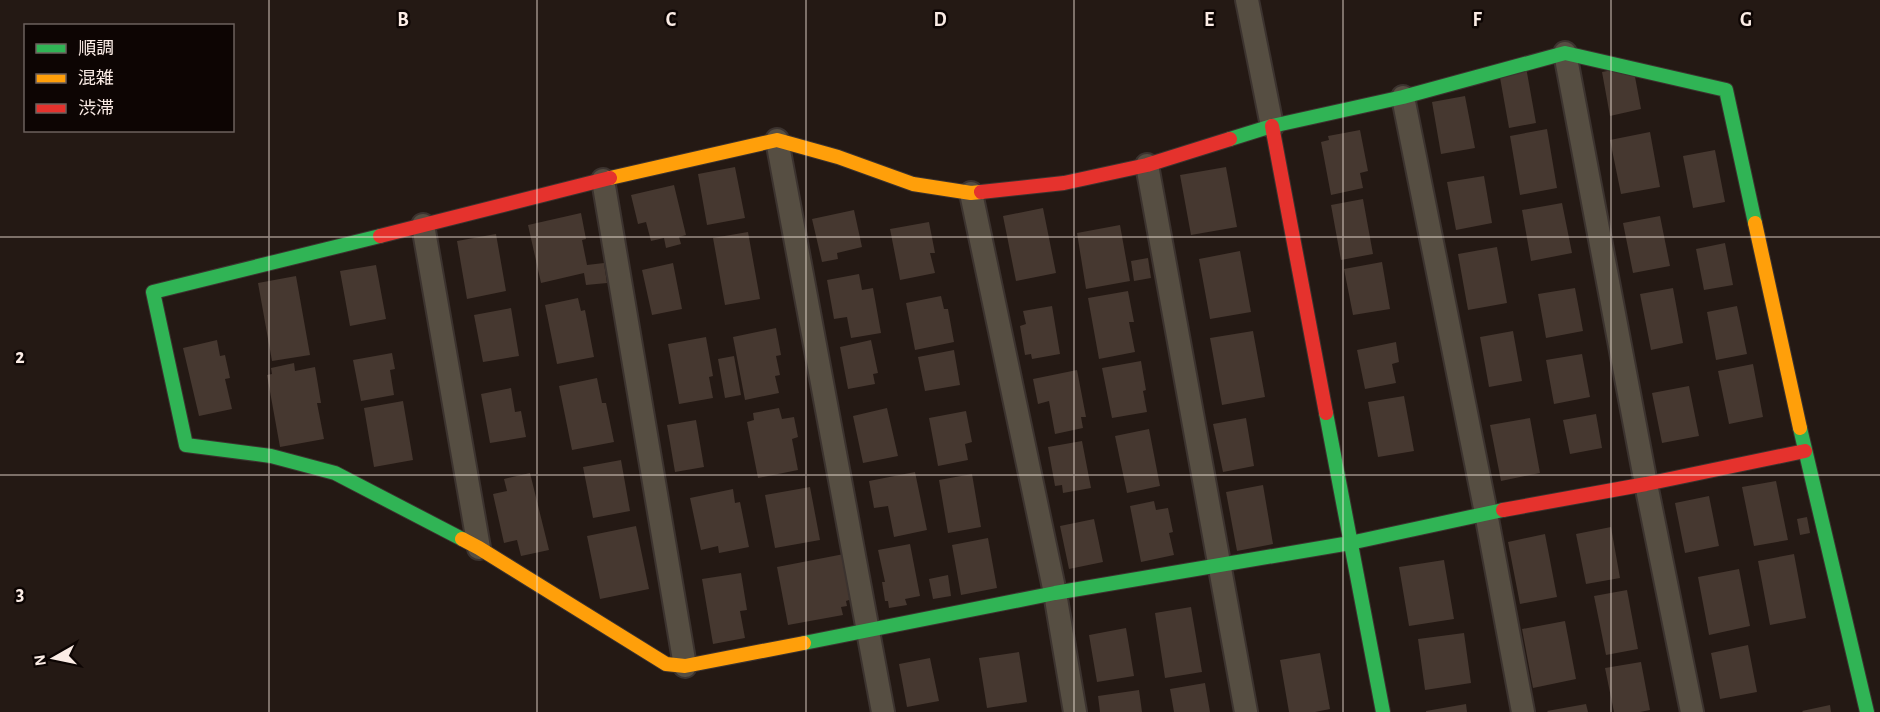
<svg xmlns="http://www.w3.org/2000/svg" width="1880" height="712" font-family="'Alegreya Sans','Noto Sans JP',sans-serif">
	<rect width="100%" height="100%" fill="#241914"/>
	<path fill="#463830" d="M1633,66L1641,109L1610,116L1602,72Z
		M1526,67L1536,123L1509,128L1499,72Z
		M1465,96L1475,148L1441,154L1432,102Z
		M1547,129L1557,188L1520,195L1510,136Z
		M1360,130L1368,171L1360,173L1363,188L1331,195L1321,142L1329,140L1328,136Z
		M1650,132L1660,187L1621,194L1610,140Z
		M1715,150L1725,202L1693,208L1683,156Z
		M735,167L745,218L707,225L698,174Z
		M1226,167L1237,227L1191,235L1180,175Z
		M1484,176L1492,223L1456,230L1447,182Z
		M674,185L686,235L679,237L681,244L666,248L664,238L651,241L646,222L638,224L631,195Z
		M1363,199L1373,254L1341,260L1331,205Z
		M1562,203L1572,253L1531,261L1522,210Z
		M1043,208L1056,273L1016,281L1003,216Z
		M854,210L862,247L837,253L838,259L822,262L812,219Z
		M581,213L586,239L582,240L587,265L604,263L607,283L586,285L584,273L541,283L528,225Z
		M1660,216L1670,266L1633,273L1623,223Z
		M929,222L935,253H930L935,273L900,280L890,229Z
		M1120,225L1130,281L1086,289L1077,233Z
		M748,232L760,299L725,305L713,238Z
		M496,234L506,291L467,299L457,241Z
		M1725,243L1733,285L1704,290L1696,249Z
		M1497,247L1507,303L1468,310L1458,254Z
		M1240,251L1251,312L1210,319L1199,259Z
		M1148,258L1151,278L1134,281L1131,261Z
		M1382,262L1390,309L1353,315L1344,269Z
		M673,263L682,309L652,315L642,270Z
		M376,265L386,319L350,326L340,271Z
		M859,274L862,290L873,288L881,333L851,338L847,317L834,319L827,280Z
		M296,276L310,355L272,361L258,283Z
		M1575,288L1583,331L1546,338L1538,294Z
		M1673,288L1683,343L1651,350L1640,294Z
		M1128,291L1134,322H1129L1135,352L1099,359L1088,298Z
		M941,296L944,309H948L954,342L915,350L906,303Z
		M578,298L581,311L585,310L594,357L557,364L545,305Z
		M1052,306L1060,354L1032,359L1031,354L1025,355L1020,326L1026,324L1023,311Z
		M1737,306L1747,354L1716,360L1707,312Z
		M511,308L519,356L483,362L474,315Z
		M776,328L781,355L776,356L780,375L775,376L779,393L745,400L733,337Z
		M1253,331L1265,397L1222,405L1210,338Z
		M1513,331L1522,381L1489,387L1480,337Z
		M706,337L713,376L709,377L713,398L679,404L668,344Z
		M217,340L220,356L225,355L230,378L225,379L232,409L199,416L183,348Z
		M871,340L878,373L873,374L875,384L848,389L840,347Z
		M1396,342L1399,362L1392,364L1396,383L1365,389L1357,350Z
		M954,350L960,385L925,391L918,357Z
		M392,353L395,369L390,370L394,395L361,401L353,360Z
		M1582,354L1590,397L1554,404L1546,360Z
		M734,356L741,395L725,398L718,359Z
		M1141,361L1146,390L1143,391L1147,412L1112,418L1102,368Z
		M294,363L295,371L315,367L321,403H317L324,439L280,447L267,375L272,374L271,368Z
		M1753,364L1763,417L1729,424L1718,371Z
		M1077,370L1086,417H1081L1083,428L1055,434L1049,401L1038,404L1033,379Z
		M597,378L602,403H606L614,442L572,450L559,386Z
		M1689,386L1699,436L1662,443L1652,393Z
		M511,388L515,412L521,411L526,437L490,443L481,394Z
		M1404,396L1414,451L1378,457L1368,402Z
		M403,401L413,460L374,467L364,408Z
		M779,408L782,419L794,417L798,437L792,439L798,470L758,478L747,422L754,420L753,413Z
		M887,408L898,456L863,463L853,416Z
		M966,411L972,442L965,444L968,460L938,466L929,418Z
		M1596,414L1602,448L1570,454L1563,420Z
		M1246,418L1254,466L1223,472L1213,424Z
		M1530,418L1540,473L1501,481L1490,425Z
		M696,420L704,467L675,472L667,425Z
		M1149,429L1160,486L1127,493L1115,436Z
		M1082,441L1091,488L1063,493L1062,485L1055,486L1048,447Z
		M621,460L630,511L593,518L583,467Z
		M915,472L927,530L894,537L888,506L874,508L869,481Z
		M530,473L549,550L521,556L517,540L504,543L493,494L507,491L504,479Z
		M972,474L981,527L948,533L939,480Z
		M1776,481L1788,540L1754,546L1742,487Z
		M1263,485L1273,544L1237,551L1226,492Z
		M810,487L820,540L775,548L765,495Z
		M733,489L735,503L740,502L749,547L719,553L718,546L701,550L690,498Z
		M1709,496L1719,546L1685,553L1675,503Z
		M1154,501L1156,510L1168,508L1173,532L1169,533L1174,555L1141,562L1130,506Z
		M1807,517L1810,533L1800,535L1797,519Z
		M1094,519L1103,562L1069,569L1060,526Z
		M636,526L649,589L600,599L587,536Z
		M1611,527L1620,578L1586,584L1576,534Z
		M1545,534L1557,597L1520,604L1508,542Z
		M988,538L997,588L961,595L952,545Z
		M910,544L920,596L905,599L907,605L889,608L888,601H885L882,582H885L878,550Z
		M844,554L852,599L846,601L847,606L841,607L843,615L788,625L777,567Z
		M1794,554L1806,618L1770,625L1758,561Z
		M1444,560L1454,619L1409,626L1399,567Z
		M1739,569L1750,626L1709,635L1698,577Z
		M741,573L747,610L740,611L745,638L713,644L702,579Z
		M948,575L951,596L933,599L929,579Z
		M1627,590L1638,649L1606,655L1594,596Z
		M1191,607L1202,672L1165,678L1155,613Z
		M1565,621L1576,679L1533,688L1522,629Z
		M1126,628L1134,676L1097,682L1089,635Z
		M1464,633L1471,683L1425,690L1418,639Z
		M1748,645L1757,692L1720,699L1711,653Z
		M1019,652L1027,702L987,708L979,658Z
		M1320,653L1330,709L1315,712H1289L1280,660Z
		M930,658L939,701L907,707L899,664Z
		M1641,662L1650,710L1640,712H1614L1605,668Z
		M1205,683L1210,712H1174L1170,689Z
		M1139,690L1142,712H1100L1098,696Z
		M1466,704L1467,712H1426V711Z
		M1586,704L1588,712H1548L1547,711Z
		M1830,705L1831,712H1803L1802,711Z"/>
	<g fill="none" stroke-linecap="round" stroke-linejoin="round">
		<g stroke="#3c332f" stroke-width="26">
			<path id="street" d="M1247,0L1272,126
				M1565,53L1646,484L1692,712
				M1403,97L1486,513L1523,712
				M777,140L883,712
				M1147,165L1246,712
				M603,180L685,666
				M971,193L1055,593L1075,712
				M423,225L479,548"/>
		</g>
		<g stroke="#3c332f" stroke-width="16">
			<path id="fast" d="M1230,139L1272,126L1403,97L1565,53L1726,90L1755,223
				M380,236L153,292L186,445L271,456L335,473L462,539
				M1326,413L1383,712
				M1800,428L1867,712
				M804,643L1055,593L1350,543L1503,510"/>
		</g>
		<g stroke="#3c332f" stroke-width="16">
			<path id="slow" d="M610,178L777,140L838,157L913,184L971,193L981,192
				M1755,223L1800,428
				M462,539L479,548L666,664L685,666L804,643"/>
		</g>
		<g stroke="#3c332f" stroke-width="16">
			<path id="jam" d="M1272,126L1326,413
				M981,192L1064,183L1147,165L1230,139
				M380,236L610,178
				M1503,510L1646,484L1805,451"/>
		</g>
		<use href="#street" stroke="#564e42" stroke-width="22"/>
		<use href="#fast" stroke="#30b455" stroke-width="14"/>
		<use href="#slow" stroke="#ff9f0a" stroke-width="14"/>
		<use href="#jam" stroke="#e5322d" stroke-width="14"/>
	</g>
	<path fill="none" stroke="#fbece5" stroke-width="1.5" stroke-opacity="0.55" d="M269,0V712M537,0V712M806,0V712M1074,0V712M1343,0V712M1611,0V712M0,237H1880M0,475H1880"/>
	<g font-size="20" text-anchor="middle" font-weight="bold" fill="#fbece5" stroke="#0d0503" stroke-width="5" stroke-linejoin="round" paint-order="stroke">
		<text x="403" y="26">B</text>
		<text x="671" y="26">C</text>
		<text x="940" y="26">D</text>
		<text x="1209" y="26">E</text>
		<text x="1477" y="26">F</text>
		<text x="1746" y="26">G</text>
		<text x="20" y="363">2</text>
		<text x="20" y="600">3</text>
	</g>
	<rect x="24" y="24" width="210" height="108" fill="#0d0503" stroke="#6c615d" stroke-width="1.5"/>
	<rect x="36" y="44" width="30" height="9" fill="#30b455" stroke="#6c615d" stroke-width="1.5"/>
	<text x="78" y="54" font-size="18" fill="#fbece5">順調</text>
	<rect x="36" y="74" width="30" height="9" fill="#ff9f0a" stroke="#6c615d" stroke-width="1.5"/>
	<text x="78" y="84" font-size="18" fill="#fbece5">混雑</text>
	<rect x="36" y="104" width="30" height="9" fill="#e5322d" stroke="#6c615d" stroke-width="1.5"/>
	<text x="78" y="114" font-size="18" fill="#fbece5">渋滞</text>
	<g transform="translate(54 658) rotate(261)" stroke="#0d0503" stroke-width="4.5" paint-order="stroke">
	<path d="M0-4.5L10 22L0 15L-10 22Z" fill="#fbece5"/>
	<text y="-9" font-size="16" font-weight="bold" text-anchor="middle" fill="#fbece5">N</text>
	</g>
</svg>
